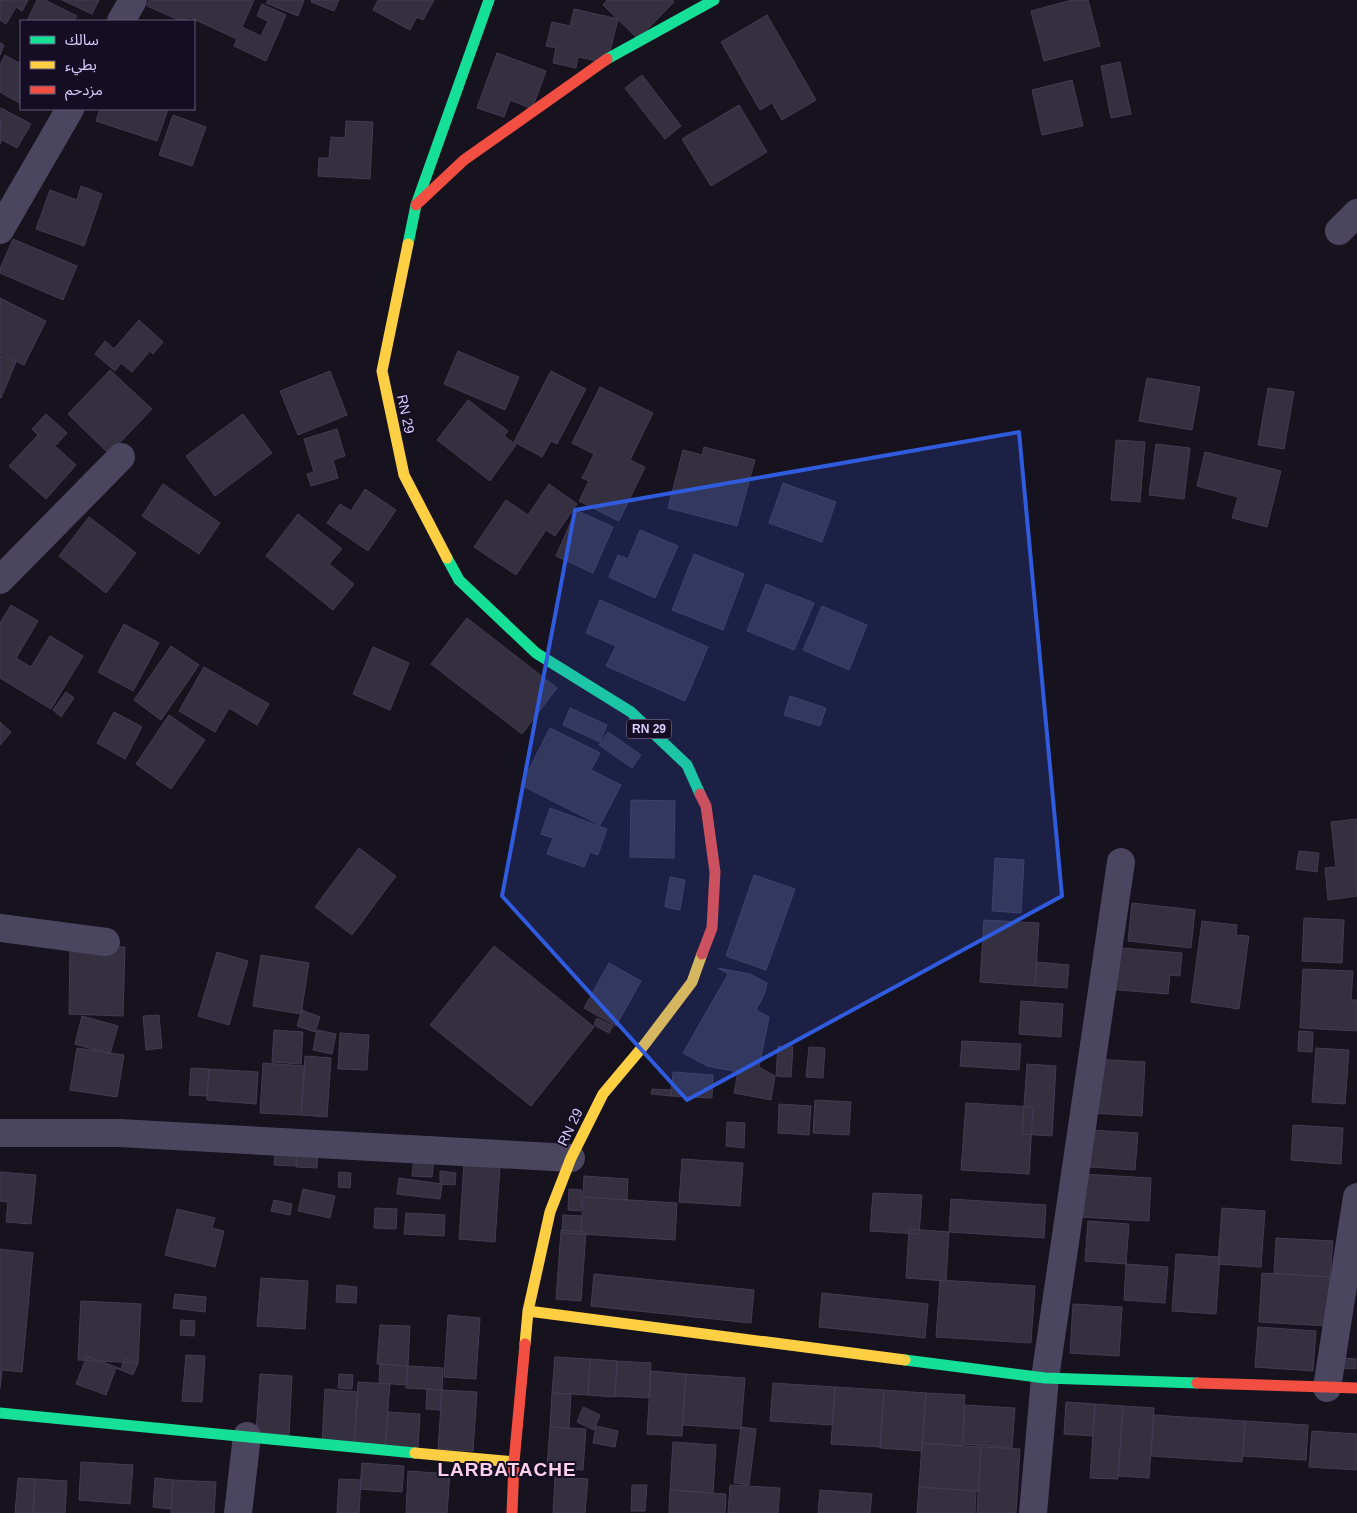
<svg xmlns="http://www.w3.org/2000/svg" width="1357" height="1513" font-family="Helvetica,'Noto Sans Arabic',sans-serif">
	<rect width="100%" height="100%" fill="#16121e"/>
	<path fill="#343040" stroke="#433b53" d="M0,0H28L22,11L16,7L6,24L0,20Z
		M37,0H45L77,16L74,21H27Z
		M62,0H99L92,14Z
		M149,0H254L242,27L261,36L268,21L257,16L262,4L286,15L266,61L234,46L237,39L189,17L187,21H181L147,6Z
		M268,0H304L298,16L266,3Z
		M312,0H339L334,11L311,2Z
		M378,0H434L423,20L417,17L410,30L373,10Z
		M607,0H672L674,2L638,39L603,5Z
		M1072,0H1088L1100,46L1044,61L1031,11Z
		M574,9L618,19L607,63L578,57L576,68L553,63L556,48L546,46L552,22L570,26Z
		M767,15L816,100L782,120L772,103L760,110L721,42Z
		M0,43L4,45L0,55Z
		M497,53L546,71L532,109L510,100L504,117L477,108Z
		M5,55L19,63L21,58V104L0,92V65Z
		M1120,62L1131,114L1111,118L1101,66Z
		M642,75L681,126L665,139L625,88Z
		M1072,80L1083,126L1042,135L1032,90Z
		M739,105L767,152L711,186L682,139Z
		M1,108L31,124L17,148L2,140L0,144Z
		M100,109H168L157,141L96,121Z
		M173,115L206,127L192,166L159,155Z
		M346,121L373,122L370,179L318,176L319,158H329L331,137L345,138Z
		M81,186L102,194L84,246L36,229L50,190L77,200Z
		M13,239L77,266L63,300L0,273V269Z
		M0,298L46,321L24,365L0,353Z
		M139,320L163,342L153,354L150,351L132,372L121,363L115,371L95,354L105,341L114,349Z
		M458,351L519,377L505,410L444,384Z
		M0,355L16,362L1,398H0Z
		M110,370L152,409L109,454L68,414Z
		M330,371L347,415L298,435L280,391Z
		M551,371L586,389L557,444L551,441L542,457L514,442Z
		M1147,378L1200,387L1192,430L1139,421Z
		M600,387L653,413L630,460L645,467L619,521L579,501L589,481L582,478L594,454L572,443Z
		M1268,388L1294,392L1284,449L1258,445Z
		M468,400L508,431L504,436L516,445L490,481L437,440Z
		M46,414L67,433L55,446L76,465L46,499L9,466L38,435L32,429Z
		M243,414L272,453L215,496L186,456Z
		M337,429L345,456L333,460L338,478L311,486L307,474L314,472L304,439Z
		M1116,440L1145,442L1140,502L1111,500Z
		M1156,444L1190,448L1184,499L1149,495Z
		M704,447L755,460L737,526L668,508L683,450L702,455Z
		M1205,452L1281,471L1267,527L1232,518L1238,497L1197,486Z
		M783,483L836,502L822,542L769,523Z
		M163,484L220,523L199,554L142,516Z
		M549,484L577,504L555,536L546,530L516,575L474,547L506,500L528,515Z
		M365,489L396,510L368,551L327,523L340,504L351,511Z
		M576,510L613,527L593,573L556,556Z
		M298,514L342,549L329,564L354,584L333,610L266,556Z
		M89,517L136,553L106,593L59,556Z
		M640,530L678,546L655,598L609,577L618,555L628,559Z
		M694,554L744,574L723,630L672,610Z
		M766,584L814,603L794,650L747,631Z
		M600,600L708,647L685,701L606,666L616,646L586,633Z
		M11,605L38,621L16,658L31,667L50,636L83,656L51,709L0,678V623Z
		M822,606L867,625L849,670L803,650Z
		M467,618L557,688L522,734L431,664Z
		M124,624L159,643L133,691L98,672Z
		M171,646L199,665L161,720L134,700Z
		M373,647L409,663L390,710L353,694Z
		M204,667L269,704L257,725L229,708L215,732L179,711Z
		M66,692L74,698L61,717L53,710Z
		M790,696L826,708L820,726L784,715Z
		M570,708L607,725L600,742L563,725Z
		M114,712L142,727L125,759L97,743Z
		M169,715L205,740L171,789L136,764Z
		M0,722L11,732L0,745Z
		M550,728L600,753L591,770L621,785L600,825L521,785Z
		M608,732L641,755L632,768L599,745Z
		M631,800L675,801L674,858L630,857Z
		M550,808L607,829L598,855L590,852L584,867L547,854L553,838L541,834Z
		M1357,819V896L1328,900L1325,868L1336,867L1331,822Z
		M359,848L396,876L352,935L315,907Z
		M1299,851L1319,853L1317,872L1296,869Z
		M995,858L1024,860L1021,913L992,911Z
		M754,875L795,889L766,970L726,956Z
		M670,877L685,880L680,910L665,907Z
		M1132,903L1195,910L1191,948L1128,941Z
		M1304,918L1344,920L1342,963L1302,961Z
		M984,920L1039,923L1035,986L980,982Z
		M1202,921L1237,925L1236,935L1249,936L1239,1009L1191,1002Z
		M70,946L125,947L123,1016L69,1014Z
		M494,946L594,1027L531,1106L430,1025Z
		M1110,947L1182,953L1180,976L1170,975L1168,994L1107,989Z
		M217,952L248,961L229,1025L198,1016Z
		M261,955L309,963L301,1014L253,1006Z
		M1037,962L1069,965L1067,988L1035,986Z
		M609,963L641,981L616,1026L584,1008Z
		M718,968L750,974L767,983L764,995L756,1010L769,1017L759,1067L775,1076L771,1100L734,1093L738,1072L707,1066L683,1053L728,974Z
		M1303,969L1353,971L1351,1000H1357V1031L1300,1028Z
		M1021,1001L1063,1004L1061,1037L1019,1034Z
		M302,1010L320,1017L315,1032L297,1026Z
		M159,1015L162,1048L146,1050L143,1016Z
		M82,1016L118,1026L110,1054L75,1044Z
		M597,1018L613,1026L609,1033L594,1025Z
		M274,1030L303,1032L301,1064L272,1062Z
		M317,1030L336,1034L332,1054L313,1050Z
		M1299,1031L1313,1032L1312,1052L1298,1051Z
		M340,1033L369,1035L367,1070L338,1069Z
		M962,1041L1021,1044L1019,1070L960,1066Z
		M778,1046L793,1047L791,1077L776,1076Z
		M809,1047L825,1048L823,1078L806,1077Z
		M77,1048L124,1055L117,1097L70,1090Z
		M1316,1048L1349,1050L1345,1104L1312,1102Z
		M305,1056L331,1058L327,1117L301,1115Z
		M1095,1059L1145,1062L1142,1116L1091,1113Z
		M263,1063L305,1066L301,1115L260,1113Z
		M1027,1064L1056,1066L1052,1136L1022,1134Z
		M191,1068L209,1069L207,1096L189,1095Z
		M209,1069L258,1072L256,1104L207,1100Z
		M673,1072L713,1075L712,1098L671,1096Z
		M652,1089L671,1090V1096L651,1094Z
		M815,1100L851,1102L849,1135L813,1133Z
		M966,1103L1033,1107L1029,1174L961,1170Z
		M779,1104L811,1106L809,1135L778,1133Z
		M727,1122L745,1123L744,1148L726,1146Z
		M1293,1125L1343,1128L1341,1164L1291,1160Z
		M1092,1130L1138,1133L1135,1170L1090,1167Z
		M276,1145L297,1146L296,1166L274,1165Z
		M297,1146L318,1147L317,1168L296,1167Z
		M414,1157L434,1158L432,1177L412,1176Z
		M682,1159L743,1163L740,1206L679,1202Z
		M464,1163L500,1166L495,1242L459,1239Z
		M440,1171L456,1173L455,1185L440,1184Z
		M0,1172L36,1175L31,1224L6,1222L8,1202L0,1201Z
		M339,1172L351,1173L350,1188L338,1187Z
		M1083,1174L1151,1178L1149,1221L1080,1217Z
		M584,1176L628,1179L627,1200L583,1197Z
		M399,1178L442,1184L440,1199L397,1194Z
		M303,1189L335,1196L330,1218L298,1211Z
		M569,1189L582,1190L581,1211L568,1210Z
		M873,1193L922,1195L919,1234L870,1231Z
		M583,1197L677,1203L675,1240L581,1234Z
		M951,1199L1046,1205L1044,1238L949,1232Z
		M274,1200L292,1204L290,1215L271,1211Z
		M375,1208L397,1209L396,1229L374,1228Z
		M1222,1208L1265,1211L1261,1267L1218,1264Z
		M177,1209L215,1218L212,1228L224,1231L215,1267L165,1255Z
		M406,1213L445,1215L444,1236L404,1234Z
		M563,1215L582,1216L581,1234L562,1233Z
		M1088,1221L1129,1224L1126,1264L1085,1261Z
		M909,1229L949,1232L946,1281L906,1278Z
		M561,1230L586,1232L581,1301L556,1299Z
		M1276,1238L1333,1241L1330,1277L1274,1273Z
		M0,1249L33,1253L22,1372L2,1370L0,1389Z
		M1176,1254L1220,1257L1216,1314L1172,1311Z
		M1126,1264L1168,1267L1165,1303L1124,1300Z
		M1262,1273L1330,1277L1327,1326L1259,1322Z
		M594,1274L754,1290L751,1323L591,1306Z
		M261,1278L308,1281L305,1329L257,1326Z
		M940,1280L1035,1286L1031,1343L936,1337Z
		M337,1285L357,1287L356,1303L336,1302Z
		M822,1293L928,1304L925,1338L819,1327Z
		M175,1294L206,1297L205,1312L173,1308Z
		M81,1301L141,1304L138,1363L78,1360Z
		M1073,1304L1122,1307L1119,1356L1070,1353Z
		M448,1315L480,1318L476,1379L444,1377Z
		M181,1320L195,1321L194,1336L180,1335Z
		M380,1325L410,1326L408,1366L377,1364Z
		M1258,1327L1316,1331L1313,1371L1255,1367Z
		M186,1355L205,1356L202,1402L182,1401Z
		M87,1356L121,1369L125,1358L138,1363L133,1375L116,1368L106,1395L76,1384Z
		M555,1357L590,1359L588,1395L552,1393Z
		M1343,1358L1356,1359V1369L1343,1368Z
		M590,1359L617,1361L615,1397L588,1395Z
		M617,1361L651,1363L649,1398L615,1396Z
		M380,1364L408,1366L406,1385L379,1383Z
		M408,1366L443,1368L442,1390L406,1388Z
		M651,1371L686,1374L682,1436L647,1434Z
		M260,1374L292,1376L289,1435L256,1432Z
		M339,1374L353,1375L352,1389L338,1388Z
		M686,1374L745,1378L741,1429L682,1425Z
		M358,1382L390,1384L385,1446L354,1444Z
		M773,1383L835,1387L832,1425L770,1421Z
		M835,1387L884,1390L880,1447L831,1444Z
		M325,1389L358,1392L354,1444L322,1442Z
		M427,1389L442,1390L440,1410L426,1409Z
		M442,1390L477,1392L473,1451L438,1449Z
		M884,1390L926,1393L922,1451L880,1448Z
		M552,1393L571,1394L569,1428L550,1427Z
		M926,1393L965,1395L962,1446L922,1443Z
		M1066,1402L1095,1404L1093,1436L1064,1434Z
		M1095,1404L1123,1406L1118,1479L1090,1478Z
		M965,1405L1015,1408L1012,1448L963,1444Z
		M1123,1406L1154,1408L1149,1478L1118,1476Z
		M583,1407L600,1415L594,1430L577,1422Z
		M388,1412L420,1414L418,1448L385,1446Z
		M1154,1415L1245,1421L1242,1462L1151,1456Z
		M1245,1421L1308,1425L1306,1460L1243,1456Z
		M596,1426L618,1431L615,1447L593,1443Z
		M550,1427L586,1429L583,1470L547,1468Z
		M741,1427L756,1429L749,1485L734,1483Z
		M1312,1431L1357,1434V1470L1309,1467Z
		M673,1442L716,1445L713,1493L670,1490Z
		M922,1443L981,1447L978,1491L919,1487Z
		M981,1447L1020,1449L1016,1513H977Z
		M81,1462L133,1465L130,1504L79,1500Z
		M362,1463L404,1466L402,1492L360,1489Z
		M408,1471L450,1474L447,1513H406Z
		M555,1477L588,1479L585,1513H553Z
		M18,1478L35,1479L33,1513H15Z
		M155,1478L173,1480L171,1509L153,1507Z
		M35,1479L67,1481L65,1513H33Z
		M339,1479L361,1480L359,1513H337Z
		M173,1480L216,1482L214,1513H171Z
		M632,1485H647L645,1511H631Z
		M730,1485L780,1488L778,1513H728Z
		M919,1487L976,1491L975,1513H917Z
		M670,1490L726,1494L725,1513H669Z
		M820,1490L872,1494L870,1513H818Z"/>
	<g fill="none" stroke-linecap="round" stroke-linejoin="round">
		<path stroke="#4b465f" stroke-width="28" d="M121,21L133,0
			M0,230L70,109
			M1339,231L1357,213
			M0,580L121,457
			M0,928L106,942
			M0,1133H119L571,1158
			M1327,1388L1357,1197
			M238,1513L247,1436
			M1033,1513L1045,1378L1121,862"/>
		<path stroke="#16e098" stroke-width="11" d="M607,59L714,0
			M408,244L416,205L489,0
			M447,558L459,580L536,653L631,712L687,765L700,794
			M905,1360L1045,1378L1197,1383
			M0,1413L415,1453"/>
		<path stroke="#ffcf43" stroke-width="11" d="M408,244L382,371L404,475L447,558
			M528,1311L905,1360
			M525,1344L528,1311L550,1212L571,1158L603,1094L645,1044L692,982L702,954
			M415,1453L514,1462"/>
		<path stroke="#f24e42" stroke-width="11" d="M416,205L464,160L607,59
			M700,794L706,806L715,872L712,928L702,954
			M1197,1383L1357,1388
			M512,1513L514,1462L525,1344"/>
	</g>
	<path fill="#305bdc" fill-opacity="0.2" stroke="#305bdc" stroke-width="4" stroke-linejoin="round" d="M1019,432L1062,896L687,1100L502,896L575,510Z"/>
	<g text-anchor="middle" stroke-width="4" stroke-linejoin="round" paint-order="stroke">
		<rect fill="#140d23" stroke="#9f95bd" stroke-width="1" x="626.5" y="719.5" width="45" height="19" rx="4"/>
		<g font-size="12" font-weight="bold" fill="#dbcfff">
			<text x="649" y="733">RN 29</text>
		</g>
		<g font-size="14" fill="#dbcfff" stroke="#140d23">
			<text transform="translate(406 414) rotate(78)" y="5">RN 29</text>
			<text transform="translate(570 1127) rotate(-64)" y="5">RN 29</text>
		</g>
		<g font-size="19" font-weight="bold" letter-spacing="1" fill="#ffd1e8" stroke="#140d23">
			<text x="507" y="1476">LARBATACHE</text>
		</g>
	</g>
	<rect x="20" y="20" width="175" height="90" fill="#140d23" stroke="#645b7b"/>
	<rect x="30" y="36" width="25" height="8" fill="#16e098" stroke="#645b7b"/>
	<text x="65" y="45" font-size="15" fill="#dbcfff">سالك</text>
	<rect x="30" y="61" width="25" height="8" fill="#ffcf43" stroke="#645b7b"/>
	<text x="65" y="70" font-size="15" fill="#dbcfff">بطيء</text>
	<rect x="30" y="86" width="25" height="8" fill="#f24e42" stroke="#645b7b"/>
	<text x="65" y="95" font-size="15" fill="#dbcfff">مزدحم</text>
</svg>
